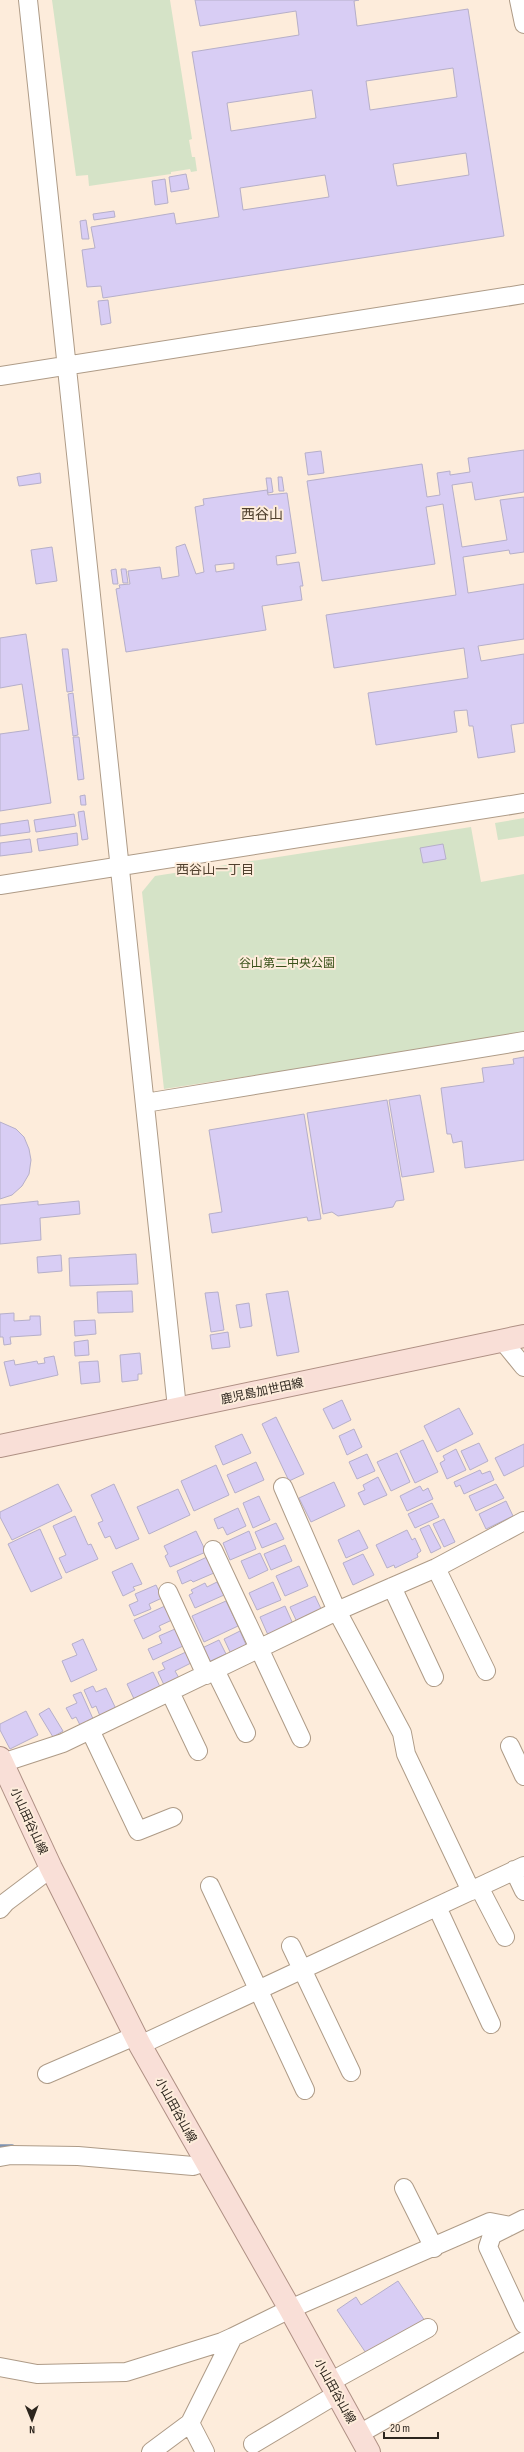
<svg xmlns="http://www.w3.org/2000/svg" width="524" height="2452" font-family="'Sofia Sans Condensed','Noto Sans JP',sans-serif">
	<rect width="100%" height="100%" fill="#fdecdb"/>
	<path fill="#d5e3c7" d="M52,0H170L192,139L189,140L192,157H195L197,171L191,172L190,169L171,172V174L89,186L88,175L76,176Z
		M524,818V836L498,840L495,823Z
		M471,827L481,882L524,874V1034L164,1089L142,892L155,876Z"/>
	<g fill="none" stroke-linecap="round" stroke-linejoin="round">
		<path stroke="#7d93b3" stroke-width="5.5" d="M0,2147H12"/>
	</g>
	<path fill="#d8cdf4" stroke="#b6afc9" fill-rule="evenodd" d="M195,0H359L354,1L357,26L468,9L504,236L103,298L101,286L87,287L82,250L95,248L91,227L174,213L176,224L219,217L192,52L299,35L296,11L200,26ZM453,68L457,97L370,110L366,81ZM312,90L316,118L231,131L227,103ZM466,153L469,175L397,186L393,164ZM325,175L329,197L243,210L240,188Z
		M186,174L189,189L171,192L169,177Z
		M165,179L168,203L155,205L152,181Z
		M114,211L115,217L94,220L93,214Z
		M86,220L89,239H82L80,221Z
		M108,300L111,323L101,325L98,301Z
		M524,450V492L475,500L472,482L452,485L462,547L507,540L500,500L524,497V552L510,554L509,550L463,557L468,593L524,584V639L478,646L481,661L524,654V723L511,725L515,752L478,758L473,726H469L467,710L454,711L457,732L376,745L368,693L468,678L464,648L334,668L326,615L456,595L443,504L426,507L435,564L322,581L307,481L422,464L427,497L440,495L437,473L450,471V475L470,472L468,458Z
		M321,451L324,473L308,475L305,453Z
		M40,473L41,483L19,486L17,477Z
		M278,477H282L284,491H279Z
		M266,478H271L273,492L268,493Z
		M267,490L268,495L287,493L296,553L276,556L277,565L299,562L303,586H300L302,600L262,606L266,630L126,652L116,589L120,588L119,585L130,584L128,571L160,567L162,579L179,576L176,547L185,544L196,574L204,572L195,507L204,505L203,499ZM234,563V569L216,572L215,565Z
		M52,547L57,581L36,584L31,550Z
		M116,569L118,584H113L111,570Z
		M121,569H126L128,583H123Z
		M26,634L51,803L0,811V734L29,730L22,684L0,688V638Z
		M62,649H68L73,691L67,692Z
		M73,693L78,735L73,736L68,694Z
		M73,737H79L84,779L78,780Z
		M85,795L86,805H81L80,796Z
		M84,811L88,839L82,840L78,812Z
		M74,814L76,826L36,832L34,820Z
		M28,820L30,832L0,836V824Z
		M77,833L78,845L39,851L37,839Z
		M30,839L32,852L0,856V843Z
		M443,844L446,859L423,863L420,848Z
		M524,1057V1160L465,1168L462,1141L453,1143L451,1134H447L441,1088L484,1082L482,1068L514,1064L513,1059Z
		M420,1095L434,1172L402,1177L389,1100Z
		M387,1100L404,1200L396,1201L393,1207L338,1216L332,1212L323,1214L307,1113Z
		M304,1114L321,1219L308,1221L307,1217L212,1233L209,1214L222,1212L209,1130Z
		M0,1122L16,1129L24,1137L29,1149L31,1160L29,1174L22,1186L12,1195L0,1199Z
		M38,1201V1205L79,1201L80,1214L40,1218L41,1240L0,1244V1205Z
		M136,1254L138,1284L70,1286L69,1258Z
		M61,1255L62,1271L38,1273L37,1257Z
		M132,1291L133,1312L98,1313L97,1292Z
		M288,1291L299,1352L277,1356L266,1294Z
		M218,1292L224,1330L211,1332L205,1293Z
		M249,1303L252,1326L240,1328L236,1305Z
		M14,1313V1321L30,1320V1316H40L41,1335L10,1337L11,1344L4,1345L3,1337H0V1314Z
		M95,1320L96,1334L75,1336L74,1321Z
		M228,1332L230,1347L212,1349L210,1335Z
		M88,1340L89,1355L75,1356L74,1342Z
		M140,1353L142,1374H138V1380L122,1382L120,1355Z
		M54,1356L58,1375L10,1386L4,1362L14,1360L15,1365L37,1361L38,1364L45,1363L44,1358Z
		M98,1361L100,1382L81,1384L79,1362Z
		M342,1400L351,1420L333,1429L323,1409Z
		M459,1408L473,1434L437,1452L424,1426Z
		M276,1417L304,1474L289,1481L262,1424Z
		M354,1429L362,1447L347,1455L339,1436Z
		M242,1434L251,1453L223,1465L215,1446Z
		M423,1440L438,1472L415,1483L400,1451Z
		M479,1443L488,1461L470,1470L461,1451Z
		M524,1444V1466L504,1476L495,1458Z
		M456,1449L466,1470L447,1479L440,1463L445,1460L443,1456Z
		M397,1453L410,1482L391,1491L377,1462Z
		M367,1454L375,1471L357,1479L349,1462Z
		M256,1462L264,1480L235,1493L227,1475Z
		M216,1465L229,1495L194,1511L181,1481Z
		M480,1470L482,1474L490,1471L494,1480L464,1494L460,1485L456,1487L454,1482Z
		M378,1477L387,1495L364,1505L358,1493L365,1490L363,1485Z
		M334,1482L345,1506L311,1522L299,1498Z
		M58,1484L72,1511L12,1540L0,1517V1512Z
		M114,1484L139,1539L116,1549L110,1536L105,1538L98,1523L103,1521L91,1495Z
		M496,1484L504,1498L476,1511L469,1496Z
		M420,1486L423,1491L428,1488L433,1499L407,1511L400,1496Z
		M178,1489L190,1515L149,1534L137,1507Z
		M259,1496L270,1520L253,1528L243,1503Z
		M506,1501L513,1516L486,1529L479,1514Z
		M432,1503L439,1517L415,1528L408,1514Z
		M238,1508L246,1526L227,1535L223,1527L218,1529L214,1519Z
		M75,1516L88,1545L91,1544L98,1559L66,1573L59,1558L66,1555L53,1526Z
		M444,1519L455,1542L444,1547L433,1524Z
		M276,1523L284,1539L262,1548L255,1532Z
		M429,1525L441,1548L431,1553L420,1529Z
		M40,1529L62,1578L31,1592L8,1544Z
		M359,1530L368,1548L346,1558L338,1540Z
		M407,1530L412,1540L415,1538L421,1551L417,1554L418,1557L395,1568L394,1565L387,1568L376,1545Z
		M196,1531L206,1552L170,1567L165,1556L168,1554L164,1546Z
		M249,1531L256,1549L230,1560L223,1543Z
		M285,1545L292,1561L271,1570L264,1554Z
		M260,1553L268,1570L249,1579L241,1561Z
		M363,1554L374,1575L353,1585L343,1563Z
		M207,1557L214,1573L193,1582L191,1580L182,1584L177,1571Z
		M132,1563L142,1584L133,1587L135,1590L123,1596L112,1572Z
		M299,1566L308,1586L285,1596L276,1576Z
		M217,1582L224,1595L195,1608L189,1595L193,1593L191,1590L205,1583L207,1587Z
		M273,1582L281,1600L257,1610L249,1593Z
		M156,1585L162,1598L149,1604L151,1609L134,1616L129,1605L138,1601L135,1594Z
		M315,1596L322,1611L297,1622L290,1607Z
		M226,1601L238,1626L204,1642L192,1616Z
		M165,1606L172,1620L159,1626L161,1630L143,1639L134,1620Z
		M285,1606L293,1624L268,1635L260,1617Z
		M175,1629L183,1646L153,1660L148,1649L162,1643L159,1636Z
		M240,1631L247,1647L231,1654L224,1639Z
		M83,1639L97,1670L71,1682L62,1661L77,1655L72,1644Z
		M219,1640L226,1654L206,1663L200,1649Z
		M186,1652L191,1663L175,1671L179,1678L164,1685L158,1672L165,1669L162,1663Z
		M153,1672L161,1689L135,1701L127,1684Z
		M93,1686L96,1692L106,1688L116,1709L100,1716L96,1706L92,1708L84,1690Z
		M81,1692L94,1721L81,1727L76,1717L72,1719L66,1708L77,1703L73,1695Z
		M49,1708L63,1731L53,1737L39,1714Z
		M26,1711L38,1735L10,1749L0,1730V1724Z
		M398,2281L425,2321L370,2359L337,2310L356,2297L361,2305Z"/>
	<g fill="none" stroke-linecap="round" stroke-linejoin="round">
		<g stroke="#ae9b87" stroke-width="20">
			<path id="minor" d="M28,0L177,1408
				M519,0L524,24
				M0,376L524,294
				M0,885L524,803
				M145,1103L524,1041
				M502,1340L524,1367
				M283,1487L337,1611L402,1733L406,1754L471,1891
				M213,1550L301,1738
				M436,1568L486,1671
				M392,1587L434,1677
				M168,1592L206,1675
				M215,1670L246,1733
				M170,1692L198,1751
				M90,1730L138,1831L173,1817
				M510,1746L524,1776
				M2,1763L63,1743L337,1611L436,1568L524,1521
				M514,1870L524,1891
				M210,1886L305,2090
				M479,1887L505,1937
				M437,1907L491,2024
				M0,1909L6,1902L51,1868
				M291,1946L351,2072
				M140,2045L524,1866
				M47,2074L135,2036
				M0,2157L11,2155L78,2156L193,2166L205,2162
				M404,2188L434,2248
				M524,2219L492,2235L488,2247L524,2324
				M0,2367L37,2374L126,2372L222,2342L233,2337
				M330,2382L428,2328
				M190,2423L205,2452
				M359,2434L524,2341
				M253,2444L337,2394
				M151,2452L190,2423L233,2337L290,2309L490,2222L510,2226"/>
		</g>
		<g stroke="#af9084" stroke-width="24">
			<path id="major" d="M0,1446L524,1336
				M0,1758L51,1868L140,2045L290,2309L369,2452"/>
		</g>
		<use href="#minor" stroke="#fff" stroke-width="18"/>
		<use href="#major" stroke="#f9dfd7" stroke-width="22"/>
	</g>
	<g text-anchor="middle" stroke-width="4" stroke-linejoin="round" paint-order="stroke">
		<g font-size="12" fill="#3a511a" stroke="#fdecdb">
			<text x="287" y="967">谷山第二中央公園</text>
		</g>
		<g font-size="12" fill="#2c251d" stroke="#fdecdb">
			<text transform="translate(262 1391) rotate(-12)" y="4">鹿児島加世田線</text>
			<text transform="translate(29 1821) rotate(65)" y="4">小山田谷山線</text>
			<text transform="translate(176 2110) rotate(61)" y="4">小山田谷山線</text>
			<text transform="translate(335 2391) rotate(61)" y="4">小山田谷山線</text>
		</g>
		<g font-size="13" fill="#50402e" stroke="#fdecdb">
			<text x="215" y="874">西谷山一丁目</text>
		</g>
		<g font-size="14" fill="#50402e" stroke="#fdecdb">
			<text x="262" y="519">西谷山</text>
		</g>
	</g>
	<g transform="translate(32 2420) rotate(179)" stroke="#fdecdb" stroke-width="3" paint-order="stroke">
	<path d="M0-3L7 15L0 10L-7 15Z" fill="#2c251d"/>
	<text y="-6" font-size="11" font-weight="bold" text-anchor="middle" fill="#2c251d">N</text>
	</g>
	<path d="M384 2432v6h54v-6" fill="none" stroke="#2c251d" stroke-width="2"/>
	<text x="390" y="2432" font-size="12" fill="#2c251d" stroke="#fdecdb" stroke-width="3" paint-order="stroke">20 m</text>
</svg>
